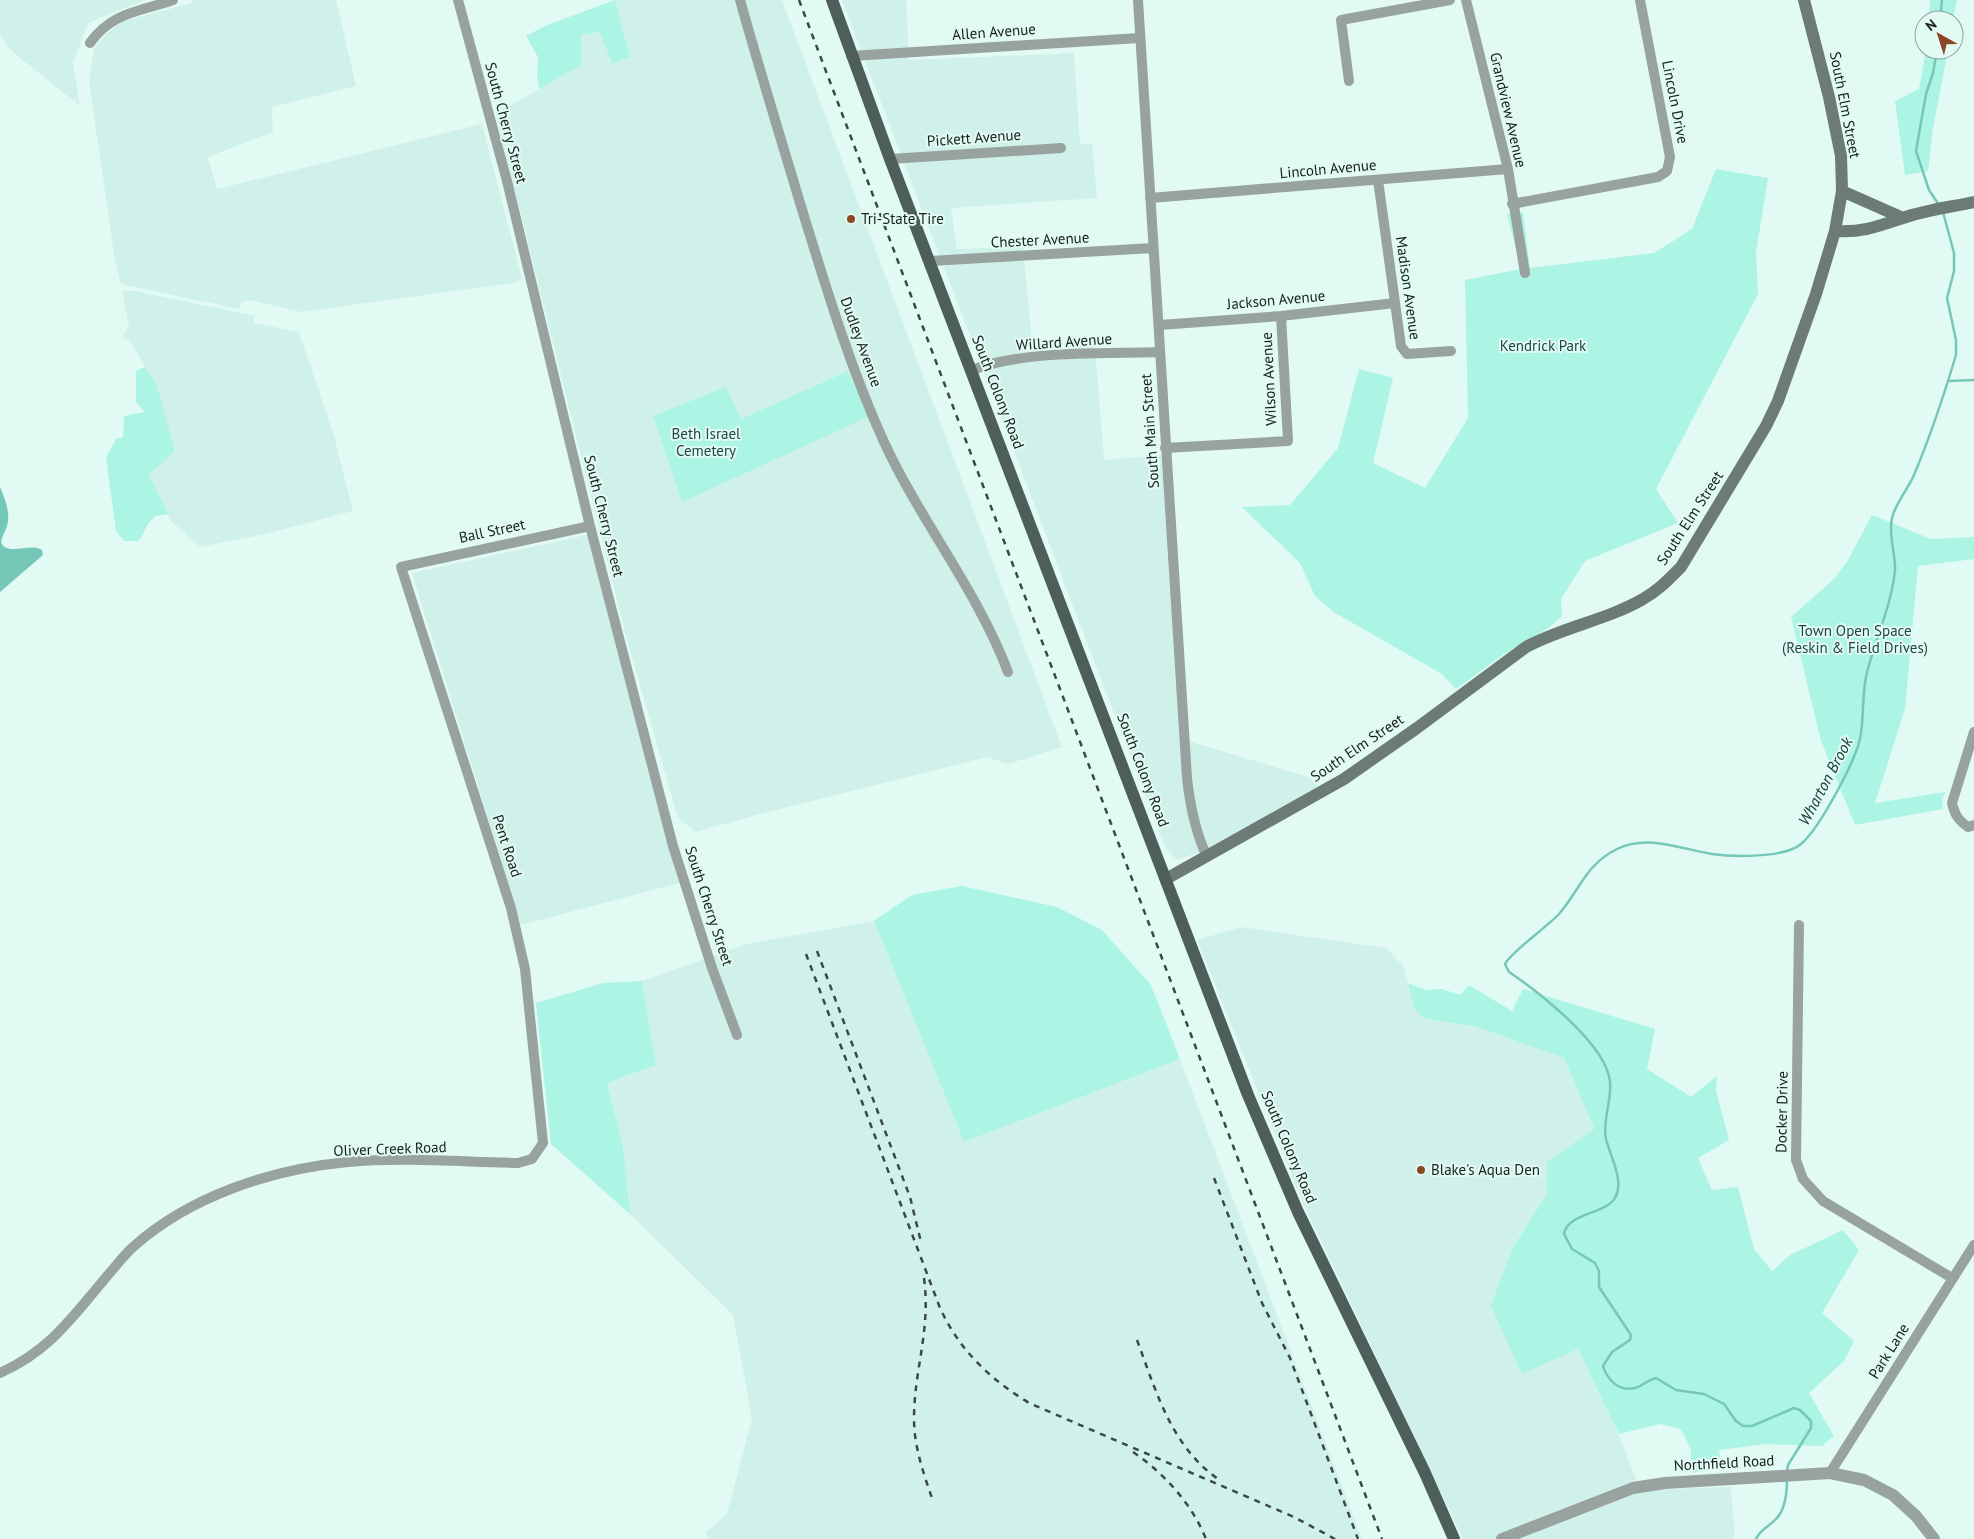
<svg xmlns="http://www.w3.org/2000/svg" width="1974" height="1539" font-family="'PT Sans',sans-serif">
	<rect width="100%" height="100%" fill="#e2faf4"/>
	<path fill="#d0f1e9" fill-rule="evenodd" d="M0,0H145L88,23L73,63L80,106L14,53L0,36Z
		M192,0H336L356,86L272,107L273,132L208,157L217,189L482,124L522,279L512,283L301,312L250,300L241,302L239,309L121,284L115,260L89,82L94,49L107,33L124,21L192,3Z
		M615,0H782L1062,747L1008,764L987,757L760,814L696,832L678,818L626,636L495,110L510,106L581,65L580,35L600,32L630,57ZM848,371L682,502L741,419Z
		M842,0H906L909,60L1074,53L1080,144L1092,143L1097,198L951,208L957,249L1023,247L1033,350L1095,347L1104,460L1163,455L1182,739L1308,777L1319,786L1221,844L1177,860L1165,847Z
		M122,291H135L255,316L254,323L299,332L334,436L353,511L266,534L200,547L170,520L149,475L160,465L164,416L156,383L130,342L122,337L129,326Z
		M587,535L679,883L521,925L412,573Z
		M874,921L964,1142L1180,1059L1362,1539H710L705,1533L727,1514L752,1419L733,1315L630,1214L623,1146L607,1083L656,1065L642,981L747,944Z
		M1241,927L1386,948L1404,967L1414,1008L1425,1019L1474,1026L1564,1058L1594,1130L1547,1162V1194L1513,1247L1578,1349L1613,1420L1640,1490L1731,1487L1735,1539H1463L1303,1203L1197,940Z"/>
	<path fill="#acf4e3" d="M615,0L630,57L612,63L600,32L581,35V65L539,89L537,75L538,57L526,36L547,25Z
		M1930,0H1957L1953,20H1929Z
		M1926,50H1948L1933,128L1928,171L1905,175L1895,101L1919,89Z
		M1716,169L1768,178L1756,252L1758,294L1656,489L1678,523L1585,561L1561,599L1562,616L1550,627L1504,654L1456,689L1442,674L1335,613L1315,596L1300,563L1242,507L1290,505L1338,448L1359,369L1393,378L1373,463L1425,488L1468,418L1465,280L1521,269L1507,214L1523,212L1530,268L1654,253L1692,229Z
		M145,367L156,383L175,451L149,475L168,514L155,516L148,524L139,541H124L116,531L106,457L116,439L123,437L124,416L145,412L136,402V371Z
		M848,371L868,417L682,502L653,416L726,387L741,419Z
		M1872,515L1931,539L1974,537V559L1918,566L1905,709L1875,803L1945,792L1942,801L1943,809L1855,825L1821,741L1791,617L1834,579L1847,562Z
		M962,886L1057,907L1102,930L1151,985L1180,1059L964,1142L874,921L912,895Z
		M642,981L656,1065L607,1083L623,1146L630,1214L551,1144L536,1003L603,983Z
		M1408,983L1426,990L1442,989L1460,995L1469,985L1512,1011L1523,989L1655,1029L1647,1069L1691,1097L1717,1076L1716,1091L1729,1140L1698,1158L1712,1190L1738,1187L1754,1249L1772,1271L1790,1255L1843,1230L1859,1250L1822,1313L1854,1341L1844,1361L1809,1393L1834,1436L1822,1446L1766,1444L1719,1450L1722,1468L1691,1473V1450L1681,1429L1660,1424L1619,1434L1578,1349L1522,1374L1491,1306L1513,1247L1547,1194V1162L1594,1129L1564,1058L1474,1026L1425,1019L1414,1008Z"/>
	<path fill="#75c8b7" d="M0,487C5,499 11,513 7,526C5,532 2,536 1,542L3,546C14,554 30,543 42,550L43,555L0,592Z"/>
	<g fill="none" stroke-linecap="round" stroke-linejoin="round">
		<path stroke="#75c8b7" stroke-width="2.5" d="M1940,20L1942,0
			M1937,50L1933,73L1926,94L1916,151L1929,190L1939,205
			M1949,381L1974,380
			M1787,1471L1788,1465L1811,1428V1421L1800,1410L1794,1408L1752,1426H1743L1736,1421L1724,1404L1704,1394L1676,1390L1656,1378C1647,1380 1643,1386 1635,1388C1618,1392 1607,1379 1603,1366L1612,1352L1630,1340L1631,1335L1599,1287V1271L1595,1263L1572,1249L1564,1234C1567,1213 1606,1214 1615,1198C1625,1181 1610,1156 1606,1139C1602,1121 1612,1101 1610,1082C1607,1045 1539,992 1509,972L1505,964C1511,952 1547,927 1559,914C1580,890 1585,865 1617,849C1648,834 1681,849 1712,854C1733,857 1785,858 1801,844C1819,829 1859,756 1861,733C1864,712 1862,693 1867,672C1876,638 1891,606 1895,571C1896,554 1888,536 1892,518C1895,504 1908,489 1914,475C1930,437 1944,395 1956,355V340L1947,298L1954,271V253L1943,212
			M1756,1539C1761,1528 1769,1527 1776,1519C1786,1509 1787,1492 1787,1479"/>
		<path stroke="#98a29f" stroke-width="10" d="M458,0L507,181L590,526L673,846L712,968L737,1035
			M740,0C759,68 780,136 800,203C825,284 849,365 884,442C921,522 977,590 1008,672
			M1138,0L1187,778C1190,806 1195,831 1207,857
			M1466,0L1508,169L1525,273
			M90,43C112,12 139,12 173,0
			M851,56L1139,38
			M1349,81L1341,20L1450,0
			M890,159L1061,148
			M1378,180L1401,346L1407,354L1451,351
			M1150,198L1508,169
			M1512,204L1658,177L1667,171L1670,157L1640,0
			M930,261L1153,248
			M1160,325L1281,316L1395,303
			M972,370C1025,350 1102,354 1160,352
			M1165,448L1288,441L1281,316
			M1974,732L1952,803C1955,815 1958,820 1968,827L1974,825
			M1799,925L1796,1160L1803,1179L1823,1201L1952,1278
			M0,1373C51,1350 73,1316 108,1275C116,1266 124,1255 133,1247C190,1196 272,1169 348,1162C403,1157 462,1162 518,1163L532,1159L543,1143L525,969L511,908L401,567L590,526
			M1830,1473L1974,1245"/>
		<path stroke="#98a29f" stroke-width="12" d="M1502,1539L1633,1488L1665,1483L1830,1473L1864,1480L1893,1495L1916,1516L1934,1539"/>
		<path stroke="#6d7b77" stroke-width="12" d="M1842,191L1903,218
			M1835,231C1861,233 1879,226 1903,218C1925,210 1951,207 1974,202
			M1166,879L1344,779L1417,728L1526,647C1563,627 1607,620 1643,599C1658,591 1669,579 1681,567L1766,426L1778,401L1816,294L1835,231L1842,191L1841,156L1829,97L1804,0"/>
		<path stroke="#4e5f5b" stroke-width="12" d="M832,0L890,159L1248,1095L1298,1212L1425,1473L1454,1539"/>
		<path stroke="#3c4845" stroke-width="2.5" stroke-dasharray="6 6" stroke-linecap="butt" d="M799,0L1382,1539
			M817,951L910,1197L921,1242
			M806,954L940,1308C960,1351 990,1379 1029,1403L1294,1517L1335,1539
			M1214,1178L1262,1303L1290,1358L1358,1539
			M924,1278C931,1331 914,1369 914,1419C914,1447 924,1475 933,1501
			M1137,1340C1156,1391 1171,1446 1218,1479
			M1133,1452C1164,1473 1192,1504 1206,1539"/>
	</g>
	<g fill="#8d4622" stroke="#e2faf4" stroke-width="2">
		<circle cx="851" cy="219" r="5"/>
		<circle cx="1421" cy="1170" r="5"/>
	</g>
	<g text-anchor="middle" stroke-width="4" stroke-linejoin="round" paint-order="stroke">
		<g font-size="15" fill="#161f1c" stroke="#e2faf4">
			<text transform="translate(994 32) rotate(-4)" y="5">Allen Avenue</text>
			<text transform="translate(1675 102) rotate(79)" y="5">Lincoln Drive</text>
			<text transform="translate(1845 105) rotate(79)" y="5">South Elm Street</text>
			<text transform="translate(1508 110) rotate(77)" y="5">Grandview Avenue</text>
			<text transform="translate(506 123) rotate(75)" y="5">South Cherry Street</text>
			<text transform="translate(974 138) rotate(-4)" y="5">Pickett Avenue</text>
			<text transform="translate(1328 169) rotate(-5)" y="5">Lincoln Avenue</text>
			<text transform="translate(1040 240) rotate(-3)" y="5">Chester Avenue</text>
			<text transform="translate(1408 288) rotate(82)" y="5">Madison Avenue</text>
			<text transform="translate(1276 300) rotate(-5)" y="5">Jackson Avenue</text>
			<text transform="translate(861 342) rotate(70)" y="5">Dudley Avenue</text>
			<text transform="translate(1064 342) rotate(-4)" y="5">Willard Avenue</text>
			<text transform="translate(1269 379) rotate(-93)" y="5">Wilson Avenue</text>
			<text transform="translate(998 392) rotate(69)" y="5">South Colony Road</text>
			<text transform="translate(1150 431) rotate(-94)" y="5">South Main Street</text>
			<text transform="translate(604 516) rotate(76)" y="5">South Cherry Street</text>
			<text transform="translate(1690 518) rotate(-57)" y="5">South Elm Street</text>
			<text transform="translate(492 531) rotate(-12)" y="5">Ball Street</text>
			<text transform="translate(1357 748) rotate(-34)" y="5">South Elm Street</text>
			<text transform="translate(1143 770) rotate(69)" y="5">South Colony Road</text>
			<text transform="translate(507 846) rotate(72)" y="5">Pent Road</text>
			<text transform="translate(709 906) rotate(72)" y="5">South Cherry Street</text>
			<text transform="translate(1782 1112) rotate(-89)" y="5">Docker Drive</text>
			<text transform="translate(1289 1147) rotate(67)" y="5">South Colony Road</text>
			<text transform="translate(390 1149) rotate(-2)" y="5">Oliver Creek Road</text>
			<text transform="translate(1889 1351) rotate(-58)" y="5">Park Lane</text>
			<text transform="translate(1724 1463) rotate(-3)" y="5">Northfield Road</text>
		</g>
		<g font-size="15" fill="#161f1c" stroke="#e2faf4" text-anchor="start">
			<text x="861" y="224">Tri-State Tire</text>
			<text x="1431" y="1175">Blake's Aqua Den</text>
		</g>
		<g font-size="15" fill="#1f463e" stroke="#e2faf4">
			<text x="1543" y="351">Kendrick Park</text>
			<text x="706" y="439">Beth Israel<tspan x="706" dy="17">Cemetery</tspan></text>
			<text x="1855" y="636">Town Open Space<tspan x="1855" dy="17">(Reskin &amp; Field Drives)</tspan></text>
		</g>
		<g font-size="16" font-style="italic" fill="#194038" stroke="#e2faf4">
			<text transform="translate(1825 781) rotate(-62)" y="6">Wharton Brook</text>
		</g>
	</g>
	<g transform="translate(1939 35) rotate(321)"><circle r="24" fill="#e2faf4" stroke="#90a29e"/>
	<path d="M0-4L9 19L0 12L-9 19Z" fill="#8d4622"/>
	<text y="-8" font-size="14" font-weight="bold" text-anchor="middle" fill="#161f1c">N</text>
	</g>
</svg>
